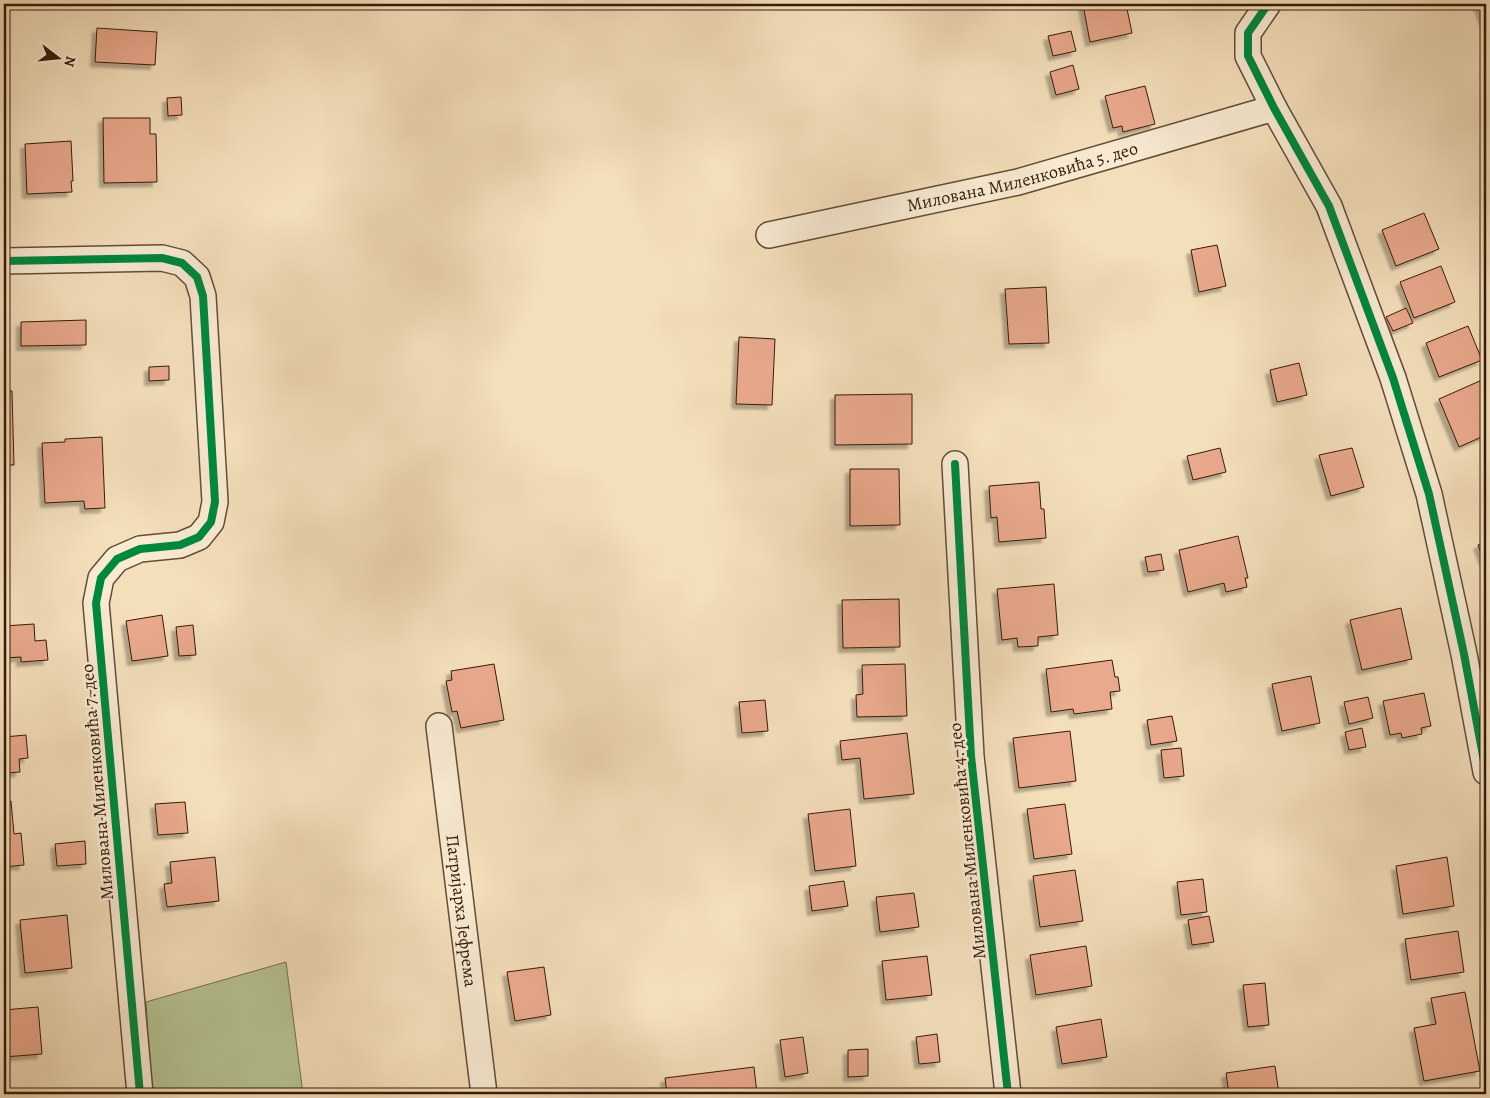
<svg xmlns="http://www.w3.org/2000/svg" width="1490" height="1098" font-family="Alegreya,serif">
	<defs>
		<filter id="shadow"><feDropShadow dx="-4.5" dy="4.5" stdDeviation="1" flood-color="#0004"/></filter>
	</defs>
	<rect width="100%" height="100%" fill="#f4dfbb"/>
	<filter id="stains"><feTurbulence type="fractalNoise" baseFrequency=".004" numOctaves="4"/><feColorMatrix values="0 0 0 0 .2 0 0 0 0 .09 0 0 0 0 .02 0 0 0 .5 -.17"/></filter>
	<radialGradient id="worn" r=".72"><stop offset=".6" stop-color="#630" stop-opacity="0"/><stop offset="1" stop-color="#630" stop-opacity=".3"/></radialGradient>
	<path fill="#b6c393" stroke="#766f4e" d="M286,962L303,1094H151L146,1002Z"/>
	<path fill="#eaa98d" stroke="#351b08" filter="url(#shadow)" d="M1090,4H1126L1132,33L1090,42L1083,5Z
		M1478,4H1486V25Z
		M97,28L157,32L155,65L95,62Z
		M1071,31L1076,51L1053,56L1048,36Z
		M1073,65L1079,89L1056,95L1050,72Z
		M1145,86L1155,124L1123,132L1122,126L1113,128L1105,96Z
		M181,97L182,115L168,116L167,98Z
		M103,118H150V134H156L157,182L104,183Z
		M71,141L73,181H71L72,192L27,194L25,144Z
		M1424,213L1439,249L1396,266L1382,230Z
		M1217,245L1226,286L1199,292L1191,250Z
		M1441,266L1455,302L1414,318L1400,282Z
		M1046,287L1049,343L1009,344L1005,289Z
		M1406,308L1413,323L1393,331L1386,317Z
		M86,320V345L21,346V322Z
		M1468,326L1482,360L1439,377L1426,343Z
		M739,337L775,339L772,405L736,404Z
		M1299,363L1307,395L1277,402L1270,370Z
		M169,366V380L149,381V367Z
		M1482,380L1486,390V435L1459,447L1439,399Z
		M4,391H12L14,465H4Z
		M912,394V444L835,445V395Z
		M102,437L105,508L85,509L84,501L45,503L42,443L65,442V439Z
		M1220,448L1226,472L1193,480L1187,456Z
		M1352,448L1364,487L1331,496L1319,455Z
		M850,469H899L900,525L850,526Z
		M1039,482L1041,509H1044L1046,538L999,542L997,517L991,518L989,486Z
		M1238,536L1248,578H1245L1247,587L1226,592L1224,583L1188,592L1179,550Z
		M1486,541V565L1478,545Z
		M1161,554L1164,570L1148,572L1145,557Z
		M1054,584L1058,635L1038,637V646L1018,647L1017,638L1002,640L997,589Z
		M899,599L900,647L843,648L842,600Z
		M1401,608L1412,659L1362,670L1350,620Z
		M162,615L168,656L132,661L126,621Z
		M34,624L35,641L46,640L48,660L21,662V657L4,658V626Z
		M193,625L196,655L179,656L176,627Z
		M1112,660L1115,677H1118L1120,691L1110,692L1112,709L1074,714L1073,709L1051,712L1046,669Z
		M494,664L504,720L461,728L457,711L452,712L446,681L452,680L451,671Z
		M905,664L907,716L857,717L856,695L863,694L862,665Z
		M1311,676L1320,723L1282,731L1272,684Z
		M1424,693L1431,726L1421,728L1422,734L1402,738L1401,733L1390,735L1383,701Z
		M1368,697L1373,718L1349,724L1344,702Z
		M765,700L768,731L742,733L739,702Z
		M1172,716L1177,741L1151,745L1147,720Z
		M1362,728L1366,747L1349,750L1345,732Z
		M1070,731L1076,781L1019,788L1013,738Z
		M907,733L914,794L864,799L860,758L842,760L840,741Z
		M26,735L28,758L19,759L20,772L6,773V779H4V737Z
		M1181,748L1184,776L1164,778L1161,750Z
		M11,801L14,834L21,833L24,865L4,867V802Z
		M185,802L188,833L158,835L155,804Z
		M1065,804L1072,854L1034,859L1027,809Z
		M850,809L856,866L815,871L808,814Z
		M85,841L86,864L57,866L55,844Z
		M215,857L219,901L167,907L164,884L172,883L170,862Z
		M1447,857L1454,906L1403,914L1396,866Z
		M1075,870L1083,921L1040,927L1033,876Z
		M1203,879L1207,912L1181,915L1177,882Z
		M844,881L848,906L812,911L809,886Z
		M914,893L919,927L880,932L876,897Z
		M67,915L72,968L25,973L20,920Z
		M1209,916L1214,942L1192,945L1188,920Z
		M1458,931L1464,972L1411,980L1405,939Z
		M1086,946L1092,986L1036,995L1030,955Z
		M927,956L932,995L886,1000L882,961Z
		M544,967L551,1015L515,1021L507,972Z
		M1265,983L1269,1025L1248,1027L1243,985Z
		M1465,992L1480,1071L1424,1081L1414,1028L1436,1024L1431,998Z
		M38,1007L42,1054L4,1057V1010Z
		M1101,1019L1107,1057L1062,1064L1056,1027Z
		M937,1034L940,1062L919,1064L916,1037Z
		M803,1037L808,1073L785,1077L780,1040Z
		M868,1049V1076L848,1077V1050Z
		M1275,1066L1279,1094H1229L1226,1073Z
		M754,1067L757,1094H667L665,1078Z
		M1193,1091V1094H1156Z"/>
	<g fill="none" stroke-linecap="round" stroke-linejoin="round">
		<g stroke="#654c35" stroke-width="28">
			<g id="street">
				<path d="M1268,4L1248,33V56L1274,108L1329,206L1393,378L1429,494L1464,654L1486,772"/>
				<path id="s1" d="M769,235L1018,182L1274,108"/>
				<path d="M4,261L162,258L182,263L197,277L203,296L215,502L211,522L199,537L180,545L140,549L117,559L101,578L96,603L140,1094"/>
				<path d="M955,464L971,756L1008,1094"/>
				<path id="s2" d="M439,726L484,1094"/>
			</g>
		</g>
		<use href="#street" stroke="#f8ead3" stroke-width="25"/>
		<g stroke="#f8ead3" stroke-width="11">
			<path id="cycleway" d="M1268,4L1248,33V56L1274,108L1329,206L1393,378L1429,494L1464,654L1486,772
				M4,261L162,258L182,263L197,277L203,296L215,502L211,522L199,537L180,545L140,549L117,559L101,578L96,603L140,1094
				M955,464L971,756L1008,1094"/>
		</g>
		<use href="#cycleway" stroke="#00873e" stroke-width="8"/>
	</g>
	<g text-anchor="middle" stroke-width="5" stroke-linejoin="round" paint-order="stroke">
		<g font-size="18" fill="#351b08" stroke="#f8ead3">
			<text dy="6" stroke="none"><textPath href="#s1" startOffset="260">Милована Миленковића 5. део</textPath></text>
			<text transform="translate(97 782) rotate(-95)" y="6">Милована Миленковића 7. део</text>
			<text transform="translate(967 841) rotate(-96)" y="6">Милована Миленковића 4. део</text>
			<text dy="6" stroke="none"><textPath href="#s2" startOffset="186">Патријарха Јефрема</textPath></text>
		</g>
	</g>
	<rect width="1490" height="1098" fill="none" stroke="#f4dfbb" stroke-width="20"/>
	<rect x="5" y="5" width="1480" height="1088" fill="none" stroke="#351b08" stroke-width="2.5"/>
	<rect x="10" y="10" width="1470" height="1078" fill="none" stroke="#351b08"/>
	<g transform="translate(58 58) rotate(106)" stroke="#f8ead3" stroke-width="4" paint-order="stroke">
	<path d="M0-4L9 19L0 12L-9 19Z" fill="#351b08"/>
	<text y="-8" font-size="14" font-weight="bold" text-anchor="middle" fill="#351b08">N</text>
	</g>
	<rect width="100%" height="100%" filter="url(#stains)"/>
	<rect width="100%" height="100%" fill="url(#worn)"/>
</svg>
